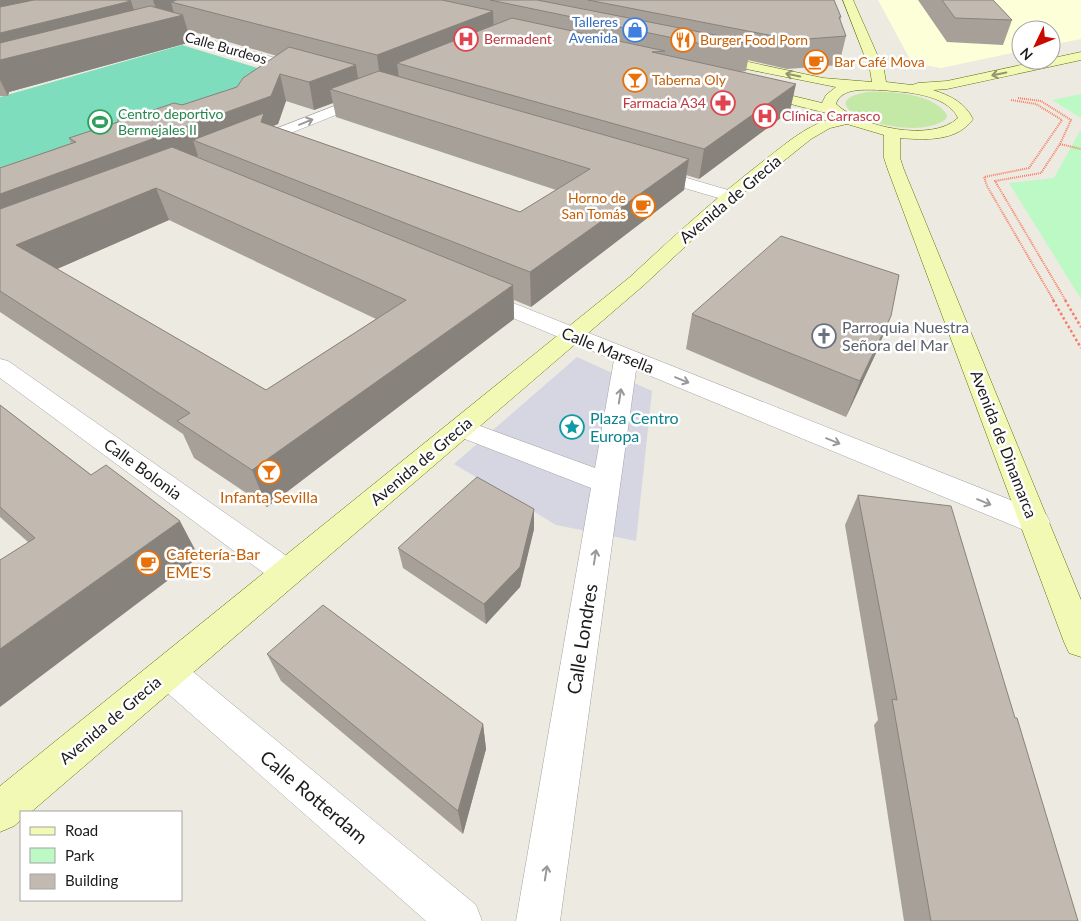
<svg xmlns="http://www.w3.org/2000/svg" width="1081" height="921" font-family="Lato,sans-serif">
	<rect width="100%" height="100%" fill="#edeae1"/>
	<path fill="#fdffd9" d="M878,0H1081V39L1051,45V30H1021V51L941,68L912,63Z"/>
	<path fill="#c4e8a6" d="M867,92C889,91 934,93 947,115L946,119C912,146 799,104 867,92Z"/>
	<path fill="#bdf9c5" d="M1081,94V118L1052,100Z
		M1081,129V299L1009,183L1054,178Z"/>
	<path fill="#7eddbd" d="M182,45L307,83L0,194V97Z"/>
	<path fill="#d6d6e3" d="M577,357L652,391L636,541L556,525L454,464Z"/>
	<g fill="none" stroke-linecap="round" stroke-linejoin="round">
		<g stroke="#a3a3a3" stroke-width="1">
			<path id="street" d="M155,24L311,68L313,71L306,75L301,74L151,29L149,27L151,25Z
				M368,93L375,97L373,100L256,147H244L242,144L244,141Z
				M649,167L735,192L738,196L735,200L729,201L643,176L641,172L643,168Z
				M480,290L1046,514L1050,522L1046,530L1035,533L1024,530L636,370L560,921H516L591,488L452,434L448,428L452,422L461,419L595,468L614,360L472,301L469,296L472,291Z
				M0,359L8,361L298,564L303,573L298,582L287,586L276,582L0,378Z
				M168,656L180,661L476,905L482,921H426L156,683L150,672L156,661Z"/>
		</g>
		<g stroke="#607105" stroke-width="1">
			<path id="secondary" d="M843,0H853L884,70L886,82L912,85L918,83L947,81L1081,52V60L947,89L933,90C951,96 964,102 973,119C957,142 925,140 900,138V158L904,170L1081,600V657L1069,653L1064,642L888,170L884,158V135L847,124L830,128L811,139L735,200L644,285L31,812H21V820L14,826L0,832V786L630,277C674,236 718,196 766,159C788,142 808,124 835,118L830,114L751,94L749,91L756,87L822,103L826,95L836,87L711,62L707,61L705,58L707,55L711,54L823,78L872,82L870,70ZM880,90C904,92 946,93 958,118C932,143 860,127 836,104C841,87 866,90 880,90Z"/>
		</g>
		<path stroke="#f97d66" stroke-width="2" stroke-dasharray="1 1" stroke-linecap="butt" d="M1018,98L1041,101L1071,120L1060,144L1041,173L995,181L1066,301
			M1011,100L1036,104L1062,120L1029,168L984,177L987,186L1054,301
			M1060,144L1081,149"/>
		<path stroke="#f97d66" stroke-width="2.5" stroke-dasharray="2.5 2.5" stroke-linecap="butt" d="M1053,300L1081,348
			M1065,300L1081,327"/>
		<use href="#street" fill="#fff" fill-rule="evenodd"/>
		<use href="#secondary" fill="#f2f9b4" fill-rule="evenodd"/>
	</g>
	<path fill="#a7a098" fill-rule="evenodd" d="M0,0H834L841,17L840,21L846,36L839,65L787,69L748,60L746,71L741,72L790,111L699,179L686,175L684,190L531,307L514,300V319L267,507L194,458L183,434L0,312V168L71,143L69,138L136,116L182,105L237,87L277,56L187,30L191,42L9,92L8,96H0ZM286,101L314,110L333,103L336,117L556,190L520,212L273,126L278,124ZM169,220L376,319L266,390L57,269Z
		M918,0H993L1012,20L1003,45L947,42Z
		M692,314L877,351L846,417L686,349Z
		M0,405L199,557L28,542L0,517Z
		M858,495L1078,921H904L874,725L878,720L845,525Z
		M534,529L520,587L486,624L403,568L398,548Z
		M267,654L483,724L486,749L463,834L281,681Z"/>
	<path fill="#88827c" d="M0,0H112L0,27Z
		M153,0H243L171,2L175,17L183,15L191,42L9,92L8,96L0,80V33L131,1L139,26L160,21Z
		M493,11L494,38L397,63L399,78L381,85L377,55Z
		M356,65L360,92L330,89L333,103L314,110L309,82Z
		M280,74L286,101L278,124L268,128L193,140L198,156L0,233V194Z
		M796,84L790,111L699,179L704,149Z
		M689,159L684,190L531,307L530,272Z
		M156,188L169,220L34,279L16,245Z
		M513,285L514,319L267,507L252,470Z
		M891,316L877,351L846,417L860,381Z
		M534,509V529L520,587L486,624L484,604Z
		M180,521L199,557L0,707V649Z
		M483,724L486,749L463,834L458,811Z"/>
	<path fill="#c2bab1" stroke="#88827c" fill-rule="evenodd" d="M34,0H126L131,1L0,33V7Z
		M177,0H442L493,11L377,55L171,2Z
		M490,0H537L751,42L707,45Z
		M588,0H834L841,17H839L846,36L794,40Z
		M942,0H993L1012,20L955,18Z
		M150,6L183,15L0,60V43Z
		M512,18L665,51L652,52L796,84L704,149L397,63Z
		M289,47L356,65L309,82L280,74L271,96L0,194V168L76,142L69,138L118,122V116H136L174,103L182,105L237,87L243,78Z
		M379,71L689,159L530,272L193,140L264,113L261,122L520,212L590,169L330,89Z
		M172,147L513,285L252,470L177,421L190,413L0,291V209ZM156,188L406,300L266,390L16,245Z
		M781,236L899,275L891,316L860,381L692,314Z
		M0,405L91,475L106,465L180,521L0,649V560L35,538L0,507Z
		M477,477L534,509L520,567L484,604L398,548Z
		M858,495L951,506L1015,718H1017L1078,921H931L892,699L897,700Z
		M323,605L483,724L458,811L267,654Z"/>
	<defs><path id="oneway-shaft" d="M-6 0H5M1.5-3L5.5 0L1.5 3" fill="none" stroke-width="1.6" stroke-linecap="round" stroke-linejoin="round" transform="scale(1.25)"/></defs>
	<g stroke="#929670">
		<use href="#oneway-shaft" transform="translate(999 74) rotate(168)"/>
		<use href="#oneway-shaft" transform="translate(793 75) rotate(-168)"/>
	</g>
	<g stroke="#999">
		<use href="#oneway-shaft" transform="translate(306 122) rotate(-22)"/>
		<use href="#oneway-shaft" transform="translate(682 380) rotate(22)"/>
		<use href="#oneway-shaft" transform="translate(620 396) rotate(-81)"/>
		<use href="#oneway-shaft" transform="translate(833 441) rotate(22)"/>
		<use href="#oneway-shaft" transform="translate(984 502) rotate(22)"/>
		<use href="#oneway-shaft" transform="translate(595 557) rotate(-81)"/>
		<use href="#oneway-shaft" transform="translate(546 873) rotate(-81)"/>
	</g>
	<defs>
		<g id="shop-ring" transform="scale(1.25)"><circle r="9.5" fill="#fff" stroke="#3f7fe0" stroke-width="1.5"/><path d="M-5-2.5h2.3a2.7 3.5 0 0 1 5.4 0H5L5.5 6h-11ZM-1.5-2.5h3a1.5 2.3 0 0 0-3 0Z" fill="#3f7fe0"/></g>
		<g id="hospital-ring" transform="scale(1.25)"><circle r="9.5" fill="#fff" stroke="#e0444e" stroke-width="1.5"/><path d="M-5-5h3v3.5h4V-5h3V5h-3V1.5h-4V5h-3Z" fill="#e0444e"/></g>
		<g id="restaurant-ring" transform="scale(1.25)"><circle r="9.5" fill="#fff" stroke="#e8710a" stroke-width="1.5"/><path d="M-5-6h1v4h1v-4h1v4h1v-4h1v5L-1.5 .5V6h-2V.5L-5-1ZM5-6V6H3V1.5H1.5Q1.5-4 5-6Z" fill="#e8710a"/></g>
		<g id="cafe-ring" transform="scale(1.25)"><circle r="9.5" fill="#fff" stroke="#e8710a" stroke-width="1.5"/><path d="M-5.5-4.5H6V0H3Q3 3.5 0 3.5H-2.5Q-5.5 3.5-5.5 0ZM3-3.2v2h1.7v-2ZM-6 4.5H4V6H-6Z" fill="#e8710a"/></g>
		<g id="bar-ring" transform="scale(1.25)"><circle r="9.5" fill="#fff" stroke="#e8710a" stroke-width="1.5"/><path d="M-6-5H6L.8 .8V4.5H3.5V6h-7V4.5H-.8V.8Z" fill="#e8710a"/></g>
		<g id="pharmacy-ring" transform="scale(1.25)"><circle r="9.5" fill="#fff" stroke="#e0444e" stroke-width="1.5"/><path d="M-2-6h4v4h4v4h-4v4h-4v-4h-4v-4h4Z" fill="#e0444e"/></g>
		<g id="stadium-ring" transform="scale(1.25)"><circle r="9.5" fill="#fff" stroke="#2e9e5b" stroke-width="1.5"/><path d="M0-5a6.5 5 0 1 0 0 10a6.5 5 0 1 0 0-10ZM-3.5-1.8h7v3.6h-7Z" fill="#2e9e5b"/></g>
		<g id="church-ring" transform="scale(1.25)"><circle r="9.5" fill="#fff" stroke="#6b7280" stroke-width="1.5"/><path d="M-1.2-6h2.4v3.5h3.3v2.4h-3.3V6h-2.4V-.1h-3.3v-2.4h3.3Z" fill="#6b7280"/></g>
		<g id="sight-ring" transform="scale(1.25)"><circle r="9.5" fill="#fff" stroke="#0f9aa8" stroke-width="1.5"/><path d="M0-6L1.8-2.2L6-1.7L2.9 1.2L3.7 5.4L0 3.3L-3.7 5.4L-2.9 1.2L-6-1.7L-1.8-2.2Z" fill="#0f9aa8"/></g>
	</defs>
	<g fill-rule="evenodd">
		<use href="#shop-ring" x="635" y="30"/>
		<use href="#hospital-ring" x="466" y="39"/>
		<use href="#restaurant-ring" x="683" y="40"/>
		<use href="#cafe-ring" x="816" y="62"/>
		<use href="#bar-ring" x="635" y="80"/>
		<use href="#pharmacy-ring" x="723" y="103"/>
		<use href="#hospital-ring" x="765" y="116"/>
		<use href="#stadium-ring" x="100" y="122"/>
		<use href="#cafe-ring" x="643" y="206"/>
		<use href="#church-ring" x="824" y="336"/>
		<use href="#sight-ring" x="572" y="427"/>
		<use href="#bar-ring" x="269" y="472"/>
		<use href="#cafe-ring" x="148" y="563"/>
	</g>
	<g text-anchor="middle" stroke-width="5" stroke-linejoin="round" paint-order="stroke">
		<g font-size="14" fill="#366cbe" stroke="#fff" text-anchor="end">
			<text x="618" y="27">Talleres<tspan x="618" dy="16">Avenida</tspan></text>
		</g>
		<g font-size="14" fill="#be3a42" stroke="#fff" text-anchor="start">
			<text x="484" y="44">Bermadent</text>
			<text x="706" y="108" text-anchor="end">Farmacia A34</text>
			<text x="782" y="121">Clínica Carrasco</text>
		</g>
		<g font-size="14" fill="#c56008" stroke="#fff" text-anchor="start">
			<text x="700" y="45">Burger Food Porn</text>
			<text x="834" y="67">Bar Café Mova</text>
			<text x="652" y="85">Taberna Oly</text>
			<text x="626" y="203" text-anchor="end">Horno de<tspan x="626" dy="16">San Tomás</tspan></text>
		</g>
		<g font-size="14" fill="#1c1c1c" stroke="#fff">
			<text transform="translate(226 48) rotate(16)" y="5">Calle Burdeos</text>
		</g>
		<g font-size="14" fill="#27864d" stroke="#fff" text-anchor="start">
			<text x="118" y="119">Centro deportivo<tspan x="118" dy="16">Bermejales II</tspan></text>
		</g>
		<g font-size="16" fill="#1c1c1c" stroke="#fff">
			<text transform="translate(730 199) rotate(-40)" y="6">Avenida de Grecia</text>
			<text transform="translate(608 350) rotate(22)" y="6">Calle Marsella</text>
			<text transform="translate(1004 444) rotate(69)" y="6">Avenida de Dinamarca</text>
			<text transform="translate(421 461) rotate(-40)" y="6">Avenida de Grecia</text>
			<text transform="translate(143 469) rotate(36)" y="6">Calle Bolonia</text>
			<text transform="translate(110 720) rotate(-40)" y="6">Avenida de Grecia</text>
		</g>
		<g font-size="16" fill="#5b616d" stroke="#fff" text-anchor="start">
			<text x="842" y="333">Parroquia Nuestra<tspan x="842" dy="18">Señora del Mar</tspan></text>
		</g>
		<g font-size="16" fill="#0d838f" stroke="#fff" text-anchor="start">
			<text x="590" y="424">Plaza Centro<tspan x="590" dy="18">Europa</tspan></text>
		</g>
		<g font-size="16" fill="#c56008" stroke="#fff">
			<text x="269" y="503">Infanta Sevilla</text>
			<text x="166" y="560" text-anchor="start">Cafetería-Bar<tspan x="166" dy="18">EME'S</tspan></text>
		</g>
		<g font-size="19" fill="#1c1c1c" stroke="#fff">
			<text transform="translate(582 639) rotate(-81)" y="7">Calle Londres</text>
			<text transform="translate(314 797) rotate(40)" y="7">Calle Rotterdam</text>
		</g>
	</g>
	<rect x="20" y="811" width="162" height="90" fill="#ffffff" stroke="#a4a4a4"/>
	<rect x="30" y="827" width="25" height="8" fill="#f2f9b4" stroke="#a4a4a4"/>
	<text x="65" y="836" font-size="15" fill="#1c1c1c">Road</text>
	<rect x="30" y="848" width="25" height="15" fill="#bdf9c5" stroke="#a4a4a4"/>
	<text x="65" y="861" font-size="15" fill="#1c1c1c">Park</text>
	<rect x="30" y="874" width="25" height="15" fill="#c2bab1" stroke="#a4a4a4"/>
	<text x="65" y="886" font-size="15" fill="#1c1c1c">Building</text>
	<g transform="translate(1036 45) rotate(227)"><circle r="24" fill="#ffffff" stroke="#a4a4a4"/>
	<path d="M0-4L9 19L0 12L-9 19Z" fill="#c80a00"/>
	<text y="-8" font-size="14" font-weight="bold" text-anchor="middle" fill="#1c1c1c">N</text>
	</g>
</svg>
